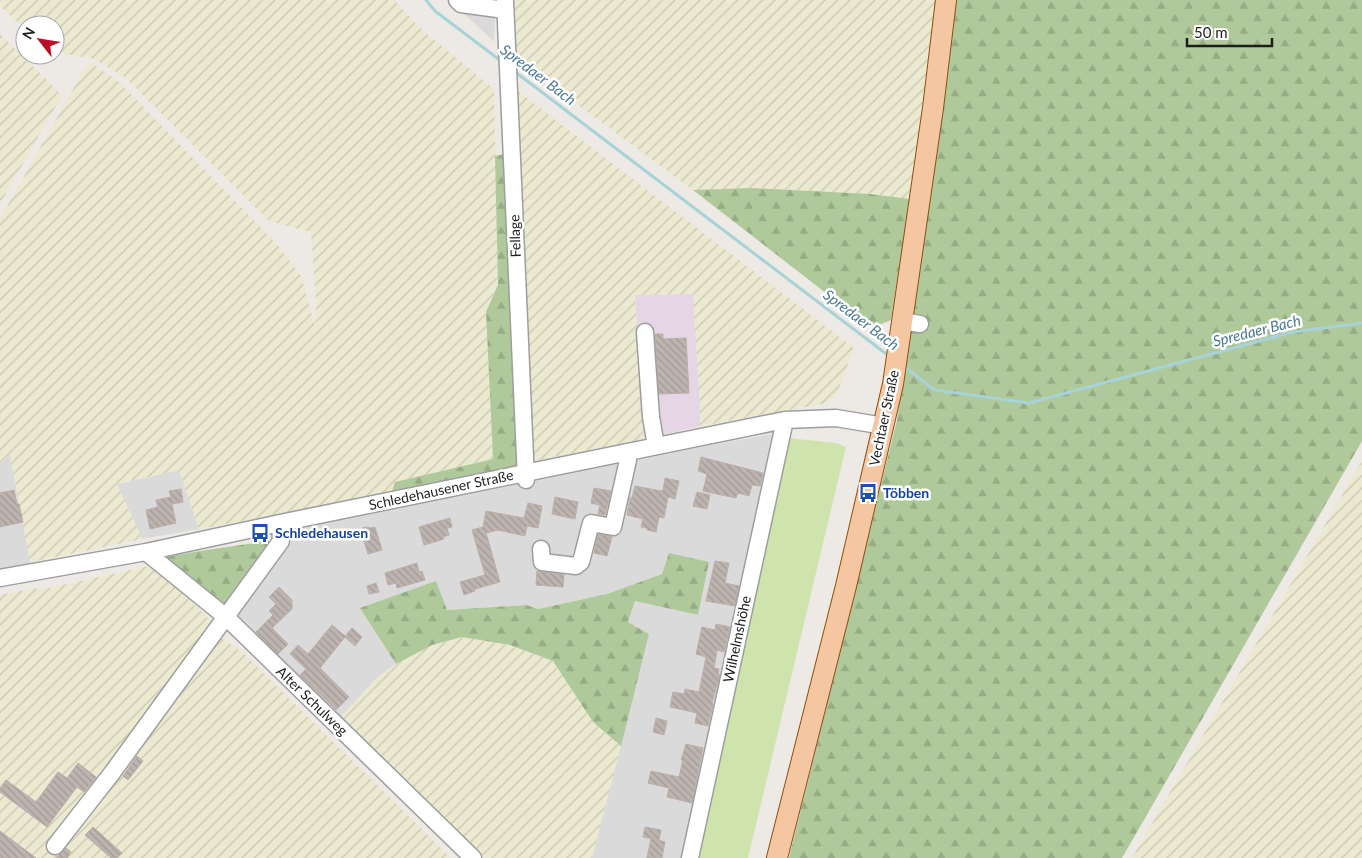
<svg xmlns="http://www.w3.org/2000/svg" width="1362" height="858" font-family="Lato,sans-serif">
	<defs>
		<pattern id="farmland-furrows" width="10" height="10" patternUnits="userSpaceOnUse" patternTransform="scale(1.25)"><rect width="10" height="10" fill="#ebe9d0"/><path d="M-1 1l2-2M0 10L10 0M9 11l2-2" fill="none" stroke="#c9c7b2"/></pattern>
		<pattern id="forest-firs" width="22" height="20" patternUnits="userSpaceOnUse" patternTransform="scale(1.25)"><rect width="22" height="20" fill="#afc99b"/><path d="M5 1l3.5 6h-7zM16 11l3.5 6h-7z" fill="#96ac85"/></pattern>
		<pattern id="building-back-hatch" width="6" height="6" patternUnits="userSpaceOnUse" patternTransform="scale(1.25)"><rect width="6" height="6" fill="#bdb4b0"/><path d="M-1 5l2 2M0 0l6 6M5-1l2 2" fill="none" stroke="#a29a97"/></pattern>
	</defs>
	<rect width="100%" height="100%" fill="#ede9e4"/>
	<path fill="#dbdada" d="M450,0H496L494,42Z
		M789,431L697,858H592L649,634L628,622L635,601L698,615L709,562L662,574L607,594L538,609L526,605L447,610L361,609L396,664L378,677L337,721L229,618L294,530L707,446Z
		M10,454L31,565L0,571V464Z
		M180,470L199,529L142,539L117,484Z"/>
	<path fill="#e6d6e5" d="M694,294L701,426L644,439L635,295Z"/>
	<path fill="url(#farmland-furrows)" d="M0,0H394L421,29L494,89L498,285L486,312L493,459L395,482L391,494L199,529L179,470L117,484L142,539L30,562L10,455L0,464V219L85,68L91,63L118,81L277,244L301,276L315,326L316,304L311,232L269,221L126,78L94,59L60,53L55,50V25H25V29L0,6Z
		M515,0H936L910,199L870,194L751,188L693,190L516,59Z
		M0,34L62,95L0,204Z
		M515,89L854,348L837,394L827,403L701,426L693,294L635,295L644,439L538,460L529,447Z
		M1362,461V858H1132Z
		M153,565L214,624L146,737L221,638L242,652L451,858H0V595L29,589L49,588Z
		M462,637L510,645L553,661L593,722L621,746L592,858H485L341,717L378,677L396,664L432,645Z"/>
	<path fill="#cfe4ad" d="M788,438L836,443L846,447L748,858H697Z"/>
	<path fill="url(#forest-firs)" d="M956,0H1362V441L1122,858H789L897,420Z
		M505,154L519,467L391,494L395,482L493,459L486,312L498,285L495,156Z
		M751,188L870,194L910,199L891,320L871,328L693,190Z
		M274,540L223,612L169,564L167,557C203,550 238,546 274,540Z
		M669,553L709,562L698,615L635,601L628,622L649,634L621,746L593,722L553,661L510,645L462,637L432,645L396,664L360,608L436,581L447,610L526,605L538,609L607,594L662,574Z"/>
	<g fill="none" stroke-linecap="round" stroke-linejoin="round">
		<path stroke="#a7d3d8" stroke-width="3" d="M426,0L435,11L501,61
			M514,71L889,356
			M902,365L935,390L1029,403L1293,332L1362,323"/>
	</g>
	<path fill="url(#building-back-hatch)" stroke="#beaea7" d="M655,334H663V339L686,338L689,393L659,394Z
		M701,457L763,473L760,486L752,485L749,496L738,493L736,498L703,491L707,474L698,471Z
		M665,478L679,481L675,499L668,497L664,518L659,517L656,532L647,530V528L641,527L643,519L627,515L630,498H632L635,486L661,491L663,490Z
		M594,488L611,491L605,515L598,514L600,505L591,503Z
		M181,489L183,502L172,504L176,523L150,529L146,510L158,507L156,500L171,497L169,491Z
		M14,490L17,504H19L23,522L0,527V493Z
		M697,492L710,495L707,509L693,506Z
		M555,497L578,502L575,519L552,514Z
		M528,503L542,506L538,528L527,526L525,536L498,530L486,533L500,582L475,589V591L464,595L460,582L485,575L472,530L483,527L486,511L524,518Z
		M450,518L452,527L447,528L449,535L443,537L444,539L424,545L419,527Z
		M367,527L371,528L375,527L382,550L368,554L362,535V528Z
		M598,534L612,537L607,556L594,553Z
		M715,561L729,563L725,583L739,586L735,606L706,601Z
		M417,563L419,572L422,571L425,580L397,588L396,583L388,585L385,573Z
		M537,571L564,575L563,587L536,585Z
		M376,583L379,592L369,594L367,586Z
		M279,587L292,600V609L272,628L288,644L278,654L256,632L273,615L269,611L276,604L269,597Z
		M716,624L730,627L724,652L717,650L714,668L719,669L718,674L720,675L712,703L713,704L708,726L695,723L697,713L670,707L673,692L684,694L685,689L699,692L706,657L696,654L702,627L715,630Z
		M332,625L345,636L352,628L362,637L355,646L345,637L320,668L349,697L336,710L300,675L306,669L290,654L298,645L308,654Z
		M656,718L667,721L664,735L653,732Z
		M686,744L703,748L692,803L667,797L669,788L648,783L651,771L679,777L683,760H681Z
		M137,756L143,761L128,780L123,776Z
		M78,763L96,777L84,792L77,787L47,827L0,792V789L6,780L36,802L58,772L67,778Z
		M93,827L122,853L117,858H111L85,835Z
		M645,827L661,830L659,840L643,837Z
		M0,831L36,858H0Z
		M651,838L665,842L662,858H647Z
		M66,848L71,852L67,858H56Z"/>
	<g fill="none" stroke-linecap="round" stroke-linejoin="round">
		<g stroke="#9e9e9e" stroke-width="19">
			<path id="minor" d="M457,0L461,4L505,10
				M505,0L526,480
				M908,322L920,324
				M645,332L651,417L656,446
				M541,549L542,562L576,566L581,562L591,523L613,527L628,460L627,452
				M146,552L226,617L473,858
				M0,578L146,552L280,523L785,420L836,418L884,426
				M55,846L112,773L281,541L280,523
				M690,858L785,420"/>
		</g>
		<g stroke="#8a500c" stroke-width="22">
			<path id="major" d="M777,858L846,586L893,384L933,108L946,0"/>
		</g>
		<use href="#minor" stroke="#fff" stroke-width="16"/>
		<use href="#major" stroke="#f4c6a2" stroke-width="20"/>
	</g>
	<defs>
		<g id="bus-bare" transform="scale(1.5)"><path d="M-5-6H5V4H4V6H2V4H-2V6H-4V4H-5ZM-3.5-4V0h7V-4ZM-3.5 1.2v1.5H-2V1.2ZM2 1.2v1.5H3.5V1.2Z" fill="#1a4fb4" stroke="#fff" stroke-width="2.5" paint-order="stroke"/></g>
	</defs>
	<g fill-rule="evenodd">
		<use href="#bus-bare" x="868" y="493"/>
		<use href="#bus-bare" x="260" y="533"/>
	</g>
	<g text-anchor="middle" stroke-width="5" stroke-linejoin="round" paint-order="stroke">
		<g font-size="14" fill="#1d1d1d" stroke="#fff">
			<text transform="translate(515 236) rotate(-92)" y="5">Fellage</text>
			<text transform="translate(884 418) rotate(-78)" y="5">Vechtaer Straße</text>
			<text transform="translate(441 490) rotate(-12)" y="5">Schledehausener Straße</text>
			<text transform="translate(737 639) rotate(-78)" y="5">Wilhelmshöhe</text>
			<text transform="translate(312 701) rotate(44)" y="5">Alter Schulweg</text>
		</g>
		<g font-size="14" font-weight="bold" fill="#164399" stroke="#fff" text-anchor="start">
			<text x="883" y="498">Többen</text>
			<text x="275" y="538">Schledehausen</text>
		</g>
		<g font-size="15" font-style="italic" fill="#4b7995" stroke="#fff">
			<text transform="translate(538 75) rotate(37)" y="5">Spredaer Bach</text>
			<text transform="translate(861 320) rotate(37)" y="5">Spredaer Bach</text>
			<text transform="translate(1257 331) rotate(-14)" y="5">Spredaer Bach</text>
		</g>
	</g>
	<g transform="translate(40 40) rotate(301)"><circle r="24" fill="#ffffff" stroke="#a5a5a5"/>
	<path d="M0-4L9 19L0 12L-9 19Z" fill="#ba1025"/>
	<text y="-8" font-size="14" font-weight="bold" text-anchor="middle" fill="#1d1d1d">N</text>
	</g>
	<path d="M1187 38v8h85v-8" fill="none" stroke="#1d1d1d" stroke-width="2.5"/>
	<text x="1194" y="38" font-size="15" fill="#1d1d1d" stroke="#ffffff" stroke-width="4" paint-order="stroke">50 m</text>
</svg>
